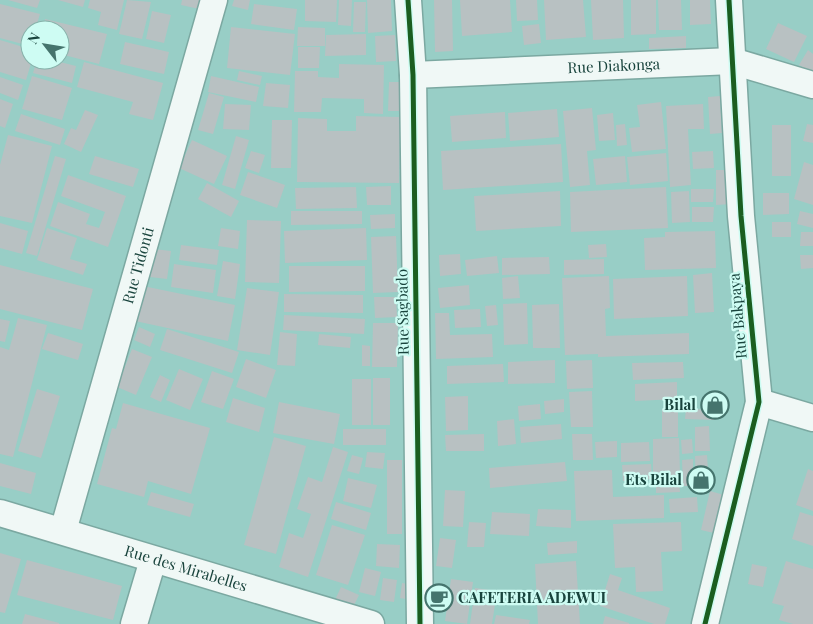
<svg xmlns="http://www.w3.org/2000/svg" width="813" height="624" font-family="'Playfair Display',serif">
	<rect width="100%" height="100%" fill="#98cec6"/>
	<path fill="#b8c1c2" d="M8,0H40L37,8Z
		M58,0H85L83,7Z
		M90,0H124L117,30L98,25L101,12L88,8Z
		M127,0L151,2L142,39L119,34Z
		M182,0H201L199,9L181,5Z
		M234,0H250L248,10L232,6Z
		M305,0H337L336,22L305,21Z
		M339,0H352L351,26L338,25Z
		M367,0H391L392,31L368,33Z
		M434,0H452L453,51L435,52Z
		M460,0H510L512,32L462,36Z
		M516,0H537L538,20L517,21Z
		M544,0H583L586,37L546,40Z
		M591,0H623L624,38L593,40Z
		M631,0H656V34L631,35Z
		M658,0H681L682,30H659Z
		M690,0H710L711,24L690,25Z
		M354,2H366L365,32H353Z
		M0,4L40,14L35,30H30V46L0,38Z
		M254,4L297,9L294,30L251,24Z
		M152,11L171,15L164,43L146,39Z
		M45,19L107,34L99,64L60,54V30H43Z
		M778,23L807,36L794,62L766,49Z
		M539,24L541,43L524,45L522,26Z
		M231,27L295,34L290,75L227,68Z
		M298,27L325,28V46H297Z
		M366,34V55L325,56L326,35Z
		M395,35L396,61L376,62L375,36Z
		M686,36V48L649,49V38Z
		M0,40L30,49V60H32L26,80L0,72Z
		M125,42L169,52L164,74L120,64Z
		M298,47H320L319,68H298Z
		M808,50L813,54V73L799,65Z
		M37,60H52L76,66L72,83L33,73Z
		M84,62L163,83L153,120L129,114L133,102L77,87Z
		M339,64L384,65L383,114L364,113V99L322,98L321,112H294L295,71H318V77L339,78Z
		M239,71L262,76L260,85L237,80Z
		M32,76L72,88L62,120L22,109Z
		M211,76L259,87L256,102L208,92Z
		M0,77L23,85L18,100L0,93Z
		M389,82H402V111H388Z
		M266,83L290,85L288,108L263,106Z
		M209,93L224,97L213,134L198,130Z
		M720,96L722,133L710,134L708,97Z
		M0,99L13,104L5,128L0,126Z
		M661,102L666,149L632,152L629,128L640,127L637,105Z
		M225,104L251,105L249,130L223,129Z
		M703,104L704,129H688L691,185L670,187L666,106Z
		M592,108L596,150L587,151L590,185L570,187L563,111Z
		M557,109L559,137L510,141L508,113Z
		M85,110L98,115L81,152L64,144L71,128L76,130Z
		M505,112L506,138L452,142L450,116Z
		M613,113L615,140L599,141L597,115Z
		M21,114L65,129L60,145L15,131Z
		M356,116L400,117L399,183L297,182L298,118L327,119V131H356Z
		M272,120H292L291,168H271Z
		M625,124L627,145L617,146L616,125Z
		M807,124L813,125V143L803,141Z
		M772,125H791V176H772Z
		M8,135L52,146L32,223L0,216V165Z
		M236,136L249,140L235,189L222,185Z
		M192,140L227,156L214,184L179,168Z
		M561,144L563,182L443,190L441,151Z
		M251,151L265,155L259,173L245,168Z
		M713,151L714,168L693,169L692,152Z
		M666,153L668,181L630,185L627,157Z
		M55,156L66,159L37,256L26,253Z
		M95,156L139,169L133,187L89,174Z
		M625,156L627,182L596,185L593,159Z
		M804,162L813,165V205L794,199Z
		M716,170H731L732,204L716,205Z
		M248,172L285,185L277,208L240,195Z
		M68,175L126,196L108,247L50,226L58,202L90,214L86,224L99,228L105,212L61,196Z
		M207,183L239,201L231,217L198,199Z
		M391,186V205H367L366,187Z
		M356,187L357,208L296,209L295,188Z
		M666,187L668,228L571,232L570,192Z
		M691,189H714L713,202H691Z
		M560,191L561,226L476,231L474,196Z
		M689,191L690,222L672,223L671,192Z
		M763,193H789V214L763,215Z
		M692,207H714L713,222H692Z
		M291,211H362V224L291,225Z
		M800,211L813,214V228L797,224Z
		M395,214V228L371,229L370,215Z
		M247,220L281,221L279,283L245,282Z
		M772,222H791V237H772Z
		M0,223L28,231L22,254L0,248Z
		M47,228L77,238L70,259L87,264L83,275L37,260Z
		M221,228L240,231L238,249L218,246Z
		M366,228L367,260L285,263L284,231Z
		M715,231L716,268L645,270L644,238L665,237V232Z
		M801,232H813V246H800Z
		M396,236L398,292L373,293L371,237Z
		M606,244L607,257L589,258L588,245Z
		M181,245L219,250L217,265L179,260Z
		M154,249L171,251L167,279L150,277Z
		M460,254L461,274L440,276L439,255Z
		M800,255H813V268L801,269Z
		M497,256L499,273L467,276L465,260Z
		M549,257L550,274L502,275V258Z
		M604,259V274L564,275V260Z
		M223,261L240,264L235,299L217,296Z
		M174,264L216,270L213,293L171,287Z
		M0,265L93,289L82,330L0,309Z
		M289,266H365V291L289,292Z
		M712,273L714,312L695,313L693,275Z
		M518,276L520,298L503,299L502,278Z
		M609,276L610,308L605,309L606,336L689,333V354L598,357V354L565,355L562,278Z
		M687,276L688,316L614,319L613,279Z
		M469,285L470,305L440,308L438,288Z
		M143,286L235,305L228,341L135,321Z
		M247,288L279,292L270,355L237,350Z
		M284,294L363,295V313L284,312Z
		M374,297H396L397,317L375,318Z
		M527,303L528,344L504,345L503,304Z
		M559,304L560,348H533L532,305Z
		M496,305L498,325L487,326L485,306Z
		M480,309L481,327L455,328L454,310Z
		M435,313H449L450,335L492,334L493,357L436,359Z
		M284,315L365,319L364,334L283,330Z
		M18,318L47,325L13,457L0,454V347L9,350Z
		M0,319L10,321L5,342L0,341Z
		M373,323H398L397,367H372Z
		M139,327L155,334L150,347L134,340Z
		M167,329L239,352L232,373L160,350Z
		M280,332L297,334L295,366L277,365Z
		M48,333L83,344L78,360L42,349Z
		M319,334L351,337L350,348L318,345Z
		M362,345L370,346V366H362Z
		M132,349L152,357L136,395L117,387Z
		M246,359L276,370L266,398L236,387Z
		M555,360V383L508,384V362Z
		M592,360L593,388L567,389L566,361Z
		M683,362L684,378L633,380L632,363Z
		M503,364L504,382L447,384V366Z
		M179,369L203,379L190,410L166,400Z
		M212,371L234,379L223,409L201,402Z
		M160,375L170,380L161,402L150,397Z
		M373,378H390V425H373Z
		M352,379H371V425H352Z
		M677,382V399L635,401V384Z
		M37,389L60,396L41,458L18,451Z
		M592,391L593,427H571L569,392Z
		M468,396V430L446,431L445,397Z
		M233,398L265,408L259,432L226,422Z
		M564,399V412L545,414L544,401Z
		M279,402L340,414L334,444L273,433Z
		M123,403L210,428L191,494L148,481L144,497L97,484L112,428L116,429Z
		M540,404L541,419L519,421L518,406Z
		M662,409H678V437H662Z
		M686,409L715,410L714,420L685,419Z
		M514,419L516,444L498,446L497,421Z
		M561,424L562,439L521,443L520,427Z
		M709,426L710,451H695V427Z
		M343,429H386V445H343Z
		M484,434V451H446L445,435Z
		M572,434H592L593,460H573Z
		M274,437L306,446L276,554L244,545Z
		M679,438L680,476L653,477V439Z
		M692,439L693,453L682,454L681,440Z
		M617,441V457L596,458L595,442Z
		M649,442L650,461L621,462V443Z
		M333,447L348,452L308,577L279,567L289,533L303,538L311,514L297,509L308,477L322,482Z
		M367,452L385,453L383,469L365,467Z
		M352,455L363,458L359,474L347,471Z
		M707,455L709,485L696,486L695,456Z
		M693,459V486H683L682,460Z
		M387,460H402V534H387Z
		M565,462L567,481L490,488L489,468Z
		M0,463L36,473L31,494L0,486Z
		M651,464L652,479L623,481L622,465Z
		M808,469L813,471V511L796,505Z
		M612,470L613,497L664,495V518L576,521L574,471Z
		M348,478L377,485L371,508L343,501Z
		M656,479H679L680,492L656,493Z
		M445,490L465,491L463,527L443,526Z
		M710,491L724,495L714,533L701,530Z
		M151,492L194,504L190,517L147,505Z
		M697,497L698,512L670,513L669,499Z
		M336,502L371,513L366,530L331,519Z
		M538,509L571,510V528L536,526Z
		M492,512L530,514L529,536L490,534Z
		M800,512L813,516V546L792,539Z
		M469,522L486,523L484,547H467Z
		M681,522L682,551L661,552L663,591L636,592L635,567L615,568L613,524Z
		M332,525L365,535L348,585L316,575Z
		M440,538L456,540L452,568L436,566Z
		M577,541V553L548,555L547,543Z
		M377,544L400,545L399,568L376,566Z
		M0,553L21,559L5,613L0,612Z
		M27,560L122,586L113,620L17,595Z
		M576,561L580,624H538L535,564Z
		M786,561L813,569V624H793L779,620L784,606L772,603Z
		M752,564L767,567L763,587L748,584Z
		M365,568L381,572L375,596L359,592Z
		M610,574L622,578L618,590L670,608L665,624H654L600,606Z
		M383,578L397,580L394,602L380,600Z
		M451,579L473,582L467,624L445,621Z
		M402,583L414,585L412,600L400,598Z
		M341,587L359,595L352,609L335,600Z
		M475,588L497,591L492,624H470Z
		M25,614L59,623V624H22Z
		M496,615L530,620L529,624H494Z
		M605,616L629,623V624H603Z"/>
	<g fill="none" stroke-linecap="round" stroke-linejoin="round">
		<g stroke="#7ba8a1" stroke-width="29">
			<g id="minor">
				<path d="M408,0L413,75L420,624"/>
				<path id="s1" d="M413,75L732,61L813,85"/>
				<path d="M759,402L813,418"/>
				<path id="s2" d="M0,513L371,624"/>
				<path id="s3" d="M63,531L214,0"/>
				<path d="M134,624L153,560"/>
				<path d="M705,624L759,402L741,216L729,0"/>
			</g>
		</g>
		<use href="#minor" stroke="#f0f8f6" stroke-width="26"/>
		<g stroke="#cefcf3" stroke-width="8">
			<path id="cycleway" d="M408,0L413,75L420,624
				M705,624L759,402L741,216L729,0"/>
		</g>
		<use href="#cycleway" stroke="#1b5e20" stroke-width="5"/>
	</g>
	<defs>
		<g id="shop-ring" transform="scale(1.4375)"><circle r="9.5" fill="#cefcf3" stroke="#45746d" stroke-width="1.5"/><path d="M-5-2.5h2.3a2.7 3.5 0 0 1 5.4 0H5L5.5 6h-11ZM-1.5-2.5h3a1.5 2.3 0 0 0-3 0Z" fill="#45746d"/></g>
		<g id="cafe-ring" transform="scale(1.4375)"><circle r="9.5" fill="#cefcf3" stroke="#45746d" stroke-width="1.5"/><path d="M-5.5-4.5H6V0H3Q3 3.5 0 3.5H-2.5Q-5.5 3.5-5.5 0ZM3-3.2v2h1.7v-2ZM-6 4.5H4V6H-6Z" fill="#45746d"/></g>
	</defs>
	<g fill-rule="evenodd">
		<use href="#shop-ring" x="715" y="405"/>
		<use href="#shop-ring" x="701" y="480"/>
		<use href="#cafe-ring" x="439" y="598"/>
	</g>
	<g text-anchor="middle" stroke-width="4.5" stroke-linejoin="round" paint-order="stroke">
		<g font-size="15" fill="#19443d" stroke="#cefcf3">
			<text dy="5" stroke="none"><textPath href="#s1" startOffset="201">Rue Diakonga</textPath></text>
			<text dy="5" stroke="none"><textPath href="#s3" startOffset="276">Rue Tidonti</textPath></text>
			<text transform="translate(403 312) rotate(-91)" y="5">Rue Sagbado</text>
			<text transform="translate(738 316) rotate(-95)" y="5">Rue Bakpaya</text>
			<text dy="5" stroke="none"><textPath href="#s2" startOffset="194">Rue des Mirabelles</textPath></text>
		</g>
		<g font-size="15" font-weight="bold" fill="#19443d" stroke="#cefcf3" text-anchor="end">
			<text x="696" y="410">Bilal</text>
			<text x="682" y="485">Ets Bilal</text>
			<text x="458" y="603" text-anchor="start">CAFETERIA ADEWUI</text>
		</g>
	</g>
	<g transform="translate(45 45) rotate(301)"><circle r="24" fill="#cefcf3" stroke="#86b2aa"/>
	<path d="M0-4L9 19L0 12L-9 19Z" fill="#45746d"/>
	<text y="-8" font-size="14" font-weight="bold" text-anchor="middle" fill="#19443d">N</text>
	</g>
</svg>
